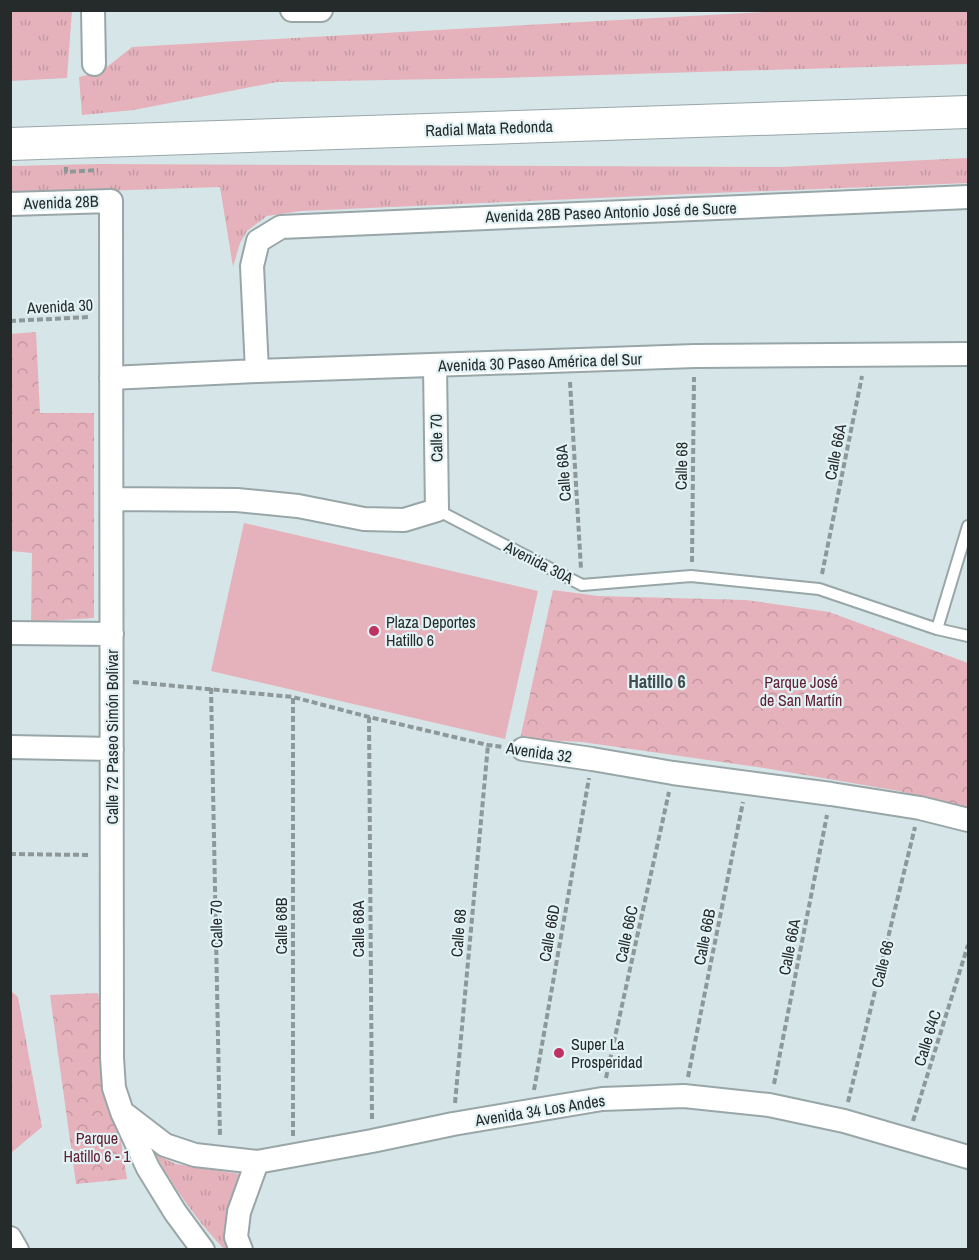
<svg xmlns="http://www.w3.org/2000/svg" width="979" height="1260" font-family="'Archivo Narrow',sans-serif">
	<defs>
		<pattern id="grass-tufts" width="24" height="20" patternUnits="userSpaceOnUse" patternTransform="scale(1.5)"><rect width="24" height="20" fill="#e5b2bc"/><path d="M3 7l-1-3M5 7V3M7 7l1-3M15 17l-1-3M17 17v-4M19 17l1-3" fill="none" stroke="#c499a2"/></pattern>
		<pattern id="forest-crowns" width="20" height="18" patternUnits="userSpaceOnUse" patternTransform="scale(1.5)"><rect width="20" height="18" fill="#e5b2bc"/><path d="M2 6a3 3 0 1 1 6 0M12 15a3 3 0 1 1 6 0" fill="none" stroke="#c499a2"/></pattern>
	</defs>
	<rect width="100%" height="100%" fill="#d6e5e7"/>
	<path fill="url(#grass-tufts)" d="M10,11H72L67,78L11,81Z
		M780,11H968V64L500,78L277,82L134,110L82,115L79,77L102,71L132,47Z
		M968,158V183L665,195L301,211L267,216L247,231L240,243L233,267L220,187L11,194L10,166L99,164L781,167Z
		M11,991L18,997L42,1127L11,1153Z
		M155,1154L176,1164L246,1175L237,1249H226L222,1247C195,1218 175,1189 155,1154Z"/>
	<path fill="url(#forest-crowns)" d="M36,332L40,413H94V618L31,622L32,553L11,551L10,334Z
		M553,590L598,596L746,600L829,612L968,663V808L899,791L764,768L582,742L520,739Z
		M98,993L127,1179L76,1184L50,995Z"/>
	<path fill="#e5b2bc" d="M244,523L538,591L505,739L211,671Z"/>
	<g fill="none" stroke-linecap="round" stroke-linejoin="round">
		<g stroke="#99a6a8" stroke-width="14">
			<path id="lane" d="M437,510L582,585L691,576L819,589L937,629L968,636
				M937,629L968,526"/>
		</g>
		<g stroke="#99a6a8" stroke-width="26">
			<path id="street" d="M93,10L94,64
				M292,10H321
				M10,204L111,201L112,1058L114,1088L122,1112L148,1168L175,1212L203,1250
				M257,371L252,266L258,241L281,227L968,197
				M111,378L257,371L695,356L968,354
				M112,499L237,500L298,506L364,519L404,520L437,510L435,366
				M10,633L112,634
				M10,747L112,749
				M523,749L592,759L673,773L831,794L920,808L968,820
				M126,1115L165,1145L195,1155L257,1162L372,1141L453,1124L602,1099L684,1096L769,1105L844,1121L968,1157
				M10,1238L17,1250
				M241,1250L236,1237L239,1212L257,1162"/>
		</g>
		<g stroke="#99a6a8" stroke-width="34">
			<path id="secondary" d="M10,144L968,112"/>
		</g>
		<path stroke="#8d9899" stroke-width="4" stroke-dasharray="6 3" stroke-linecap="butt" d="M66,167V172L98,170
			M10,321L90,317
			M570,382L581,569
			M692,562L694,377
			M822,574L862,376
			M133,682L293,697L369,717L488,745L503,747
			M211,688L220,1137
			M369,717L372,1119
			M10,854L90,855
			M688,1077L743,802
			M606,1078L669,792
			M774,1084L827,815
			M534,1090L589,778
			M848,1102L915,827
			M455,1103L488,745
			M913,1121L968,945
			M293,1136V697"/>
		<use href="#lane" stroke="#fff" stroke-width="10"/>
		<use href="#street" stroke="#fff" stroke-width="22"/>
		<use href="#secondary" stroke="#fff" stroke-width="32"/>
	</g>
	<g fill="#c03262" stroke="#e3f2f4" stroke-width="2">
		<circle cx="374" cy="631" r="6"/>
		<circle cx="559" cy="1053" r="6"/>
	</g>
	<g text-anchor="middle" stroke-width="4.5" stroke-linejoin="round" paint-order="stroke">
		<g font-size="16" fill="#252b2b" stroke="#e3f2f4">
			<text transform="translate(489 128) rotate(-2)" y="6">Radial Mata Redonda</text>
			<text transform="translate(61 202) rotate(-2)" y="6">Avenida 28B</text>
			<text transform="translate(611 212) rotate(-2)" y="6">Avenida 28B Paseo Antonio José de Sucre</text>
			<text transform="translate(60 306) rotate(-3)" y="6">Avenida 30</text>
			<text transform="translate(540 362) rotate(-2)" y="6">Avenida 30 Paseo América del Sur</text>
			<text transform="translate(436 438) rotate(-91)" y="6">Calle 70</text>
			<text transform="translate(835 452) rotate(-79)" y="6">Calle 66A</text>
			<text transform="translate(681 466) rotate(-89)" y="6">Calle 68</text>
			<text transform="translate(563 473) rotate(-94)" y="6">Calle 68A</text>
			<text transform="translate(539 562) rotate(27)" y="6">Avenida 30A</text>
			<text transform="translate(112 737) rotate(-90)" y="6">Calle 72 Paseo Simón Bolívar</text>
			<text transform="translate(539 752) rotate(8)" y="6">Avenida 32</text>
			<text transform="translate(216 924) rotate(-91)" y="6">Calle 70</text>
			<text transform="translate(281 926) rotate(-90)" y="6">Calle 68B</text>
			<text transform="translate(358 929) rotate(-90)" y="6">Calle 68A</text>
			<text transform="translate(458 933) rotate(-85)" y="6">Calle 68</text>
			<text transform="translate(549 933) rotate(-80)" y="6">Calle 66D</text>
			<text transform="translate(626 934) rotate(-78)" y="6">Calle 66C</text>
			<text transform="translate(704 937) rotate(-79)" y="6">Calle 66B</text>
			<text transform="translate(789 947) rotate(-79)" y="6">Calle 66A</text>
			<text transform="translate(882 964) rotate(-76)" y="6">Calle 66</text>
			<text transform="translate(927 1038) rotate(-73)" y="6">Calle 64C</text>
			<text transform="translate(540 1110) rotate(-9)" y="6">Avenida 34 Los Andes</text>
		</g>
		<g font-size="16" fill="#252b2b" stroke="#e3f2f4" text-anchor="start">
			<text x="386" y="628">Plaza Deportes<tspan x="386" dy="18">Hatillo 6</tspan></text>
			<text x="571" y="1050">Super La<tspan x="571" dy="18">Prosperidad</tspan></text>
		</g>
		<g font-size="16" fill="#612033" stroke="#e3f2f4">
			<text x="801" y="688">Parque José<tspan x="801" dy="18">de San Martín</tspan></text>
			<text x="97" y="1144">Parque<tspan x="97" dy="18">Hatillo 6 - 1</tspan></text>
		</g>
		<g font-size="18" font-weight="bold" fill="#404c4e" stroke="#e3f2f4">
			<text x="657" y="688">Hatillo 6</text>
		</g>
	</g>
	<rect width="979" height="1260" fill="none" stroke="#252b2b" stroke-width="24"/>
</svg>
